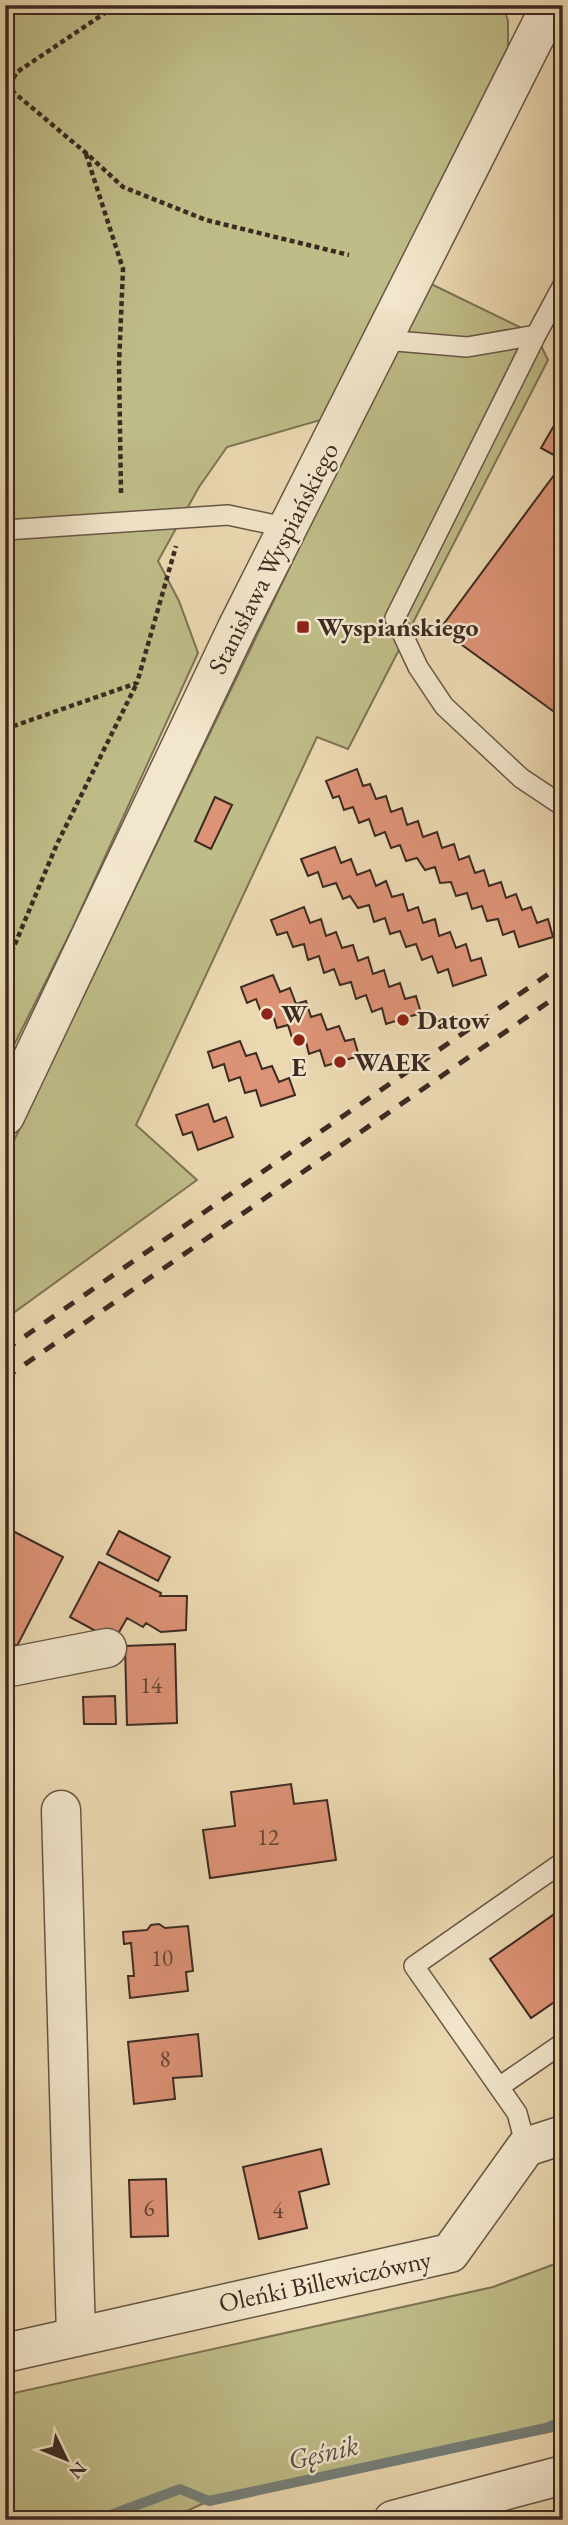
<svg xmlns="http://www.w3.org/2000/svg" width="568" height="2525" font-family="'EB Garamond',serif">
	<rect width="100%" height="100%" fill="#ebd8b1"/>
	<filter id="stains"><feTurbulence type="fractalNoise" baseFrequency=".00286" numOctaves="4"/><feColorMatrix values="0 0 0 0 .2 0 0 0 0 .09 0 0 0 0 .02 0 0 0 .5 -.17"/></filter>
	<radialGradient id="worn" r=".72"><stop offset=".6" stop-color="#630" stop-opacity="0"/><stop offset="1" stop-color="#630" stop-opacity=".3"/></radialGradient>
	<path fill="#bebc87" stroke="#7d7354" stroke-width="2" d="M5,5H503L508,21V50L324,419L227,447L199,487L158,561L179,601L198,653L73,927L5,1063Z
		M427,282L536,335L548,360L348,749L317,737L136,1125L197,1180L5,1319V1159Z
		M563,2261V2429L202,2504L167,2520H5V2395L493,2287Z"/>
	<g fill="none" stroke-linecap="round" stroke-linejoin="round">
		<path stroke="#747f79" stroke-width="10" d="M97,2520L180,2489L209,2501L546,2428L563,2421"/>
	</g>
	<path fill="#dd9376" stroke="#3c2a22" stroke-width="2" d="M563,410V460L541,448Z
		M563,463V704L553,711L440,629Z
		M357,769L363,786L370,784L376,799L386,796L391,812L402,808L407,825L418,821L423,837L437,832L442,848L454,844L459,860L469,856L475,873L484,870L489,886L501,882L506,898L516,894L522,910L531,907L537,923L548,919L553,937L519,947L514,931L503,935L498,919L487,921L482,906L472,909L467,893L456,896L451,882L440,883L435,867L425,870L417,858L406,861L400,845L391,848L385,832L375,836L369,819L359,823L353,807L344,810L339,796L333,798L326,781Z
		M215,797L232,805L211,849L195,841Z
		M335,847L341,863L351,859L357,875L370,870L376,886L386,881L392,897L403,894L408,911L418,907L423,923L435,919L439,936L450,932L456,948L466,944L471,961L481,958L486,975L453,986L448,969L438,973L432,956L422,960L416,944L406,947L400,931L390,934L385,918L374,922L369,905L358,908L350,896L343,899L336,883L323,887L318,872L308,876L301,859Z
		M304,907L310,923L321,919L326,936L336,932L342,948L353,945L358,961L368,957L373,974L384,970L389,987L400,983L405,999L416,996L421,1013L386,1024L382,1008L372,1012L366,995L356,999L351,982L340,985L334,969L324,973L319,956L308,960L304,944L293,947L287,932L277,935L271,920Z
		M273,975L280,992L290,988L296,1004L306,1001L311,1017L321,1014L327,1030L339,1026L345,1041L354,1039L359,1056L325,1066L320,1050L309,1054L305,1038L293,1041L288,1025L277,1028L272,1012L262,1015L256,999L247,1003L241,987Z
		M240,1041L246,1056L256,1053L262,1069L272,1066L279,1082L289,1078L295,1095L261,1106L256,1090L245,1093L240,1077L229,1081L224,1064L213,1068L208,1052Z
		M208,1104L214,1122L226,1117L233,1137L198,1150L192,1132L183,1135L176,1115Z
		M9,1529L63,1557L17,1646L9,1642L5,1648V1537Z
		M119,1531L170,1557L158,1581L107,1554Z
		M99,1562L161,1593L160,1596H187L186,1630L161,1632L146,1623L143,1627L127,1618L114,1641L70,1617Z
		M175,1644L177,1723L127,1725L125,1646Z
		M115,1696L116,1724H84L83,1697Z
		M291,1784L294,1804L327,1800L336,1860L210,1878L203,1830L235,1826L231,1792Z
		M563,1908V1996L531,2018L490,1959Z
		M159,1924L165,1928L188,1926L193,1971L186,1972L188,1991L130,1998L128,1976H134L131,1943L124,1944L123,1932L147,1930L151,1925Z
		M198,2034L202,2076L173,2078L175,2099L134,2104L128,2042Z
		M321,2149L329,2184L299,2192L307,2228L259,2239L243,2167Z
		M166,2179L168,2236L131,2237L129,2180Z"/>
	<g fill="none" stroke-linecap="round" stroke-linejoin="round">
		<g stroke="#685646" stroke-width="22">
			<path id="lane" d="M563,285L536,335L395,618L418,667L444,706L521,778L563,806
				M384,340L467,347L536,335
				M5,530L228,515L289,528
				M499,2087L563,2043
				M526,2147L517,2113L414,1966L563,1862"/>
		</g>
		<g stroke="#685646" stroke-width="41">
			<path id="street" d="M5,1116L237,628L551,5
				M5,1668L107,1648
				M61,1810L76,2336
				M5,2353L450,2253L526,2147L563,2135
				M393,2520L563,2475"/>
		</g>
		<path stroke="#3c2a22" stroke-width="4.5" stroke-dasharray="5 3.5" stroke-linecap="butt" d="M5,85L86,153L123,187L206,220L349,255
			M5,93L17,72L117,5
			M86,154L123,269L119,365L121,493
			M5,729L137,683L176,546
			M5,968L57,844L137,683"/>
		<use href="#lane" stroke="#f2e6cc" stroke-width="19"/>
		<use href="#street" stroke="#f2e6cc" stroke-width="38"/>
		<path stroke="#3c2a22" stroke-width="5" stroke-dasharray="12 12" stroke-linecap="butt" d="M5,1350L563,964
			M5,1378L563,992"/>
	</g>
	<g fill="#8f2418" stroke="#f2e6cc" stroke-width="2.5">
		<rect x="296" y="620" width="14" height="14" rx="3.5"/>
		<circle cx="267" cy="1014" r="7"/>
		<circle cx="403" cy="1020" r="7"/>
		<circle cx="299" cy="1040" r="7"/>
		<circle cx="340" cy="1062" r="7"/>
	</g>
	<g text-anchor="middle" stroke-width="5" stroke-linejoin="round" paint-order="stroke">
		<g font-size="23" fill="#644437">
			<text x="151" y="1693">14</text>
			<text x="268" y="1845">12</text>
			<text x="162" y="1966">10</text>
			<text x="165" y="2067">8</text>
			<text x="149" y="2216">6</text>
			<text x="278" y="2218">4</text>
		</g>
		<g font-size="26" fill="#3c2a22" stroke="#f2e6cc">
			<text transform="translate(273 558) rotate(-63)" y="9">Stanisława Wyspiańskiego</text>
			<text transform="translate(325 2281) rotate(-12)" y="9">Oleńki Billewiczówny</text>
		</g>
		<g font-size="26" font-weight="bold" fill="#3c2a22" stroke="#f2e6cc" text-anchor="start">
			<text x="317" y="636">Wyspiańskiego</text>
			<text x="281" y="1023">W</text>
			<text x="417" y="1029">Datow</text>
			<text x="354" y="1071">WAEK</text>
			<text x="299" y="1076" text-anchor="middle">E</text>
		</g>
		<g font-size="28" font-style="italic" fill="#544e46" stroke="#f2e6cc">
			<text transform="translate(323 2452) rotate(-13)" y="10">Gęśnik</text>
		</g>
	</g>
	<rect width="568" height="2525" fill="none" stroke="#ebd8b1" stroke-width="28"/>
	<rect x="7" y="7" width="554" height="2511" fill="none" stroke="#3c2a22" stroke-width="3.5"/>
	<rect x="14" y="14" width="540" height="2497" fill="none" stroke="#3c2a22" stroke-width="2"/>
	<g transform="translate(66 2459) rotate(133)" stroke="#f2e6cc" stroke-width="5" paint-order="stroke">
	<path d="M0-5L12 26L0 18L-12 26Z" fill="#3c2a22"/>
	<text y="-10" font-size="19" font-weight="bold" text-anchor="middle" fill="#3c2a22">N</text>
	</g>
	<rect width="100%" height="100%" filter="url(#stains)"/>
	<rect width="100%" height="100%" fill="url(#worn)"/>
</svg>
